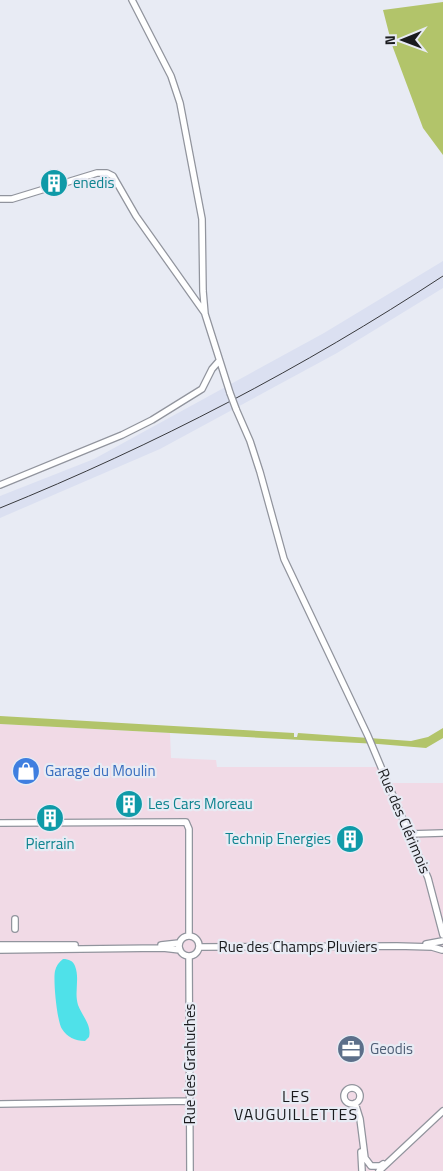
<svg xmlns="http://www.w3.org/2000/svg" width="443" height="1171" font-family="'Titillium Web',sans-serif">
	<rect width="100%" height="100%" fill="#e8ebf4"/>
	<path fill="#dbe0f1" d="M443,261V288L337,353L160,449L0,518V496L94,459L324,333Z"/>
	<path fill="#f1dae6" d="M0,724L170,733L171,758L216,760L217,767H378L386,783H443V1171H0Z"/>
	<path fill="#b2c46a" d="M443,2V155L423,128L392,45L383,10Z
		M0,716L294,733V737H297L298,733L411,741L428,737L443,728V738L426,748L378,744L0,724Z"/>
	<path fill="#4fe1e9" d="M63,959C69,959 73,961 75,966C80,979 74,992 78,1005C82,1016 92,1025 89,1037L85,1041C75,1041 67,1037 62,1029C57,1022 53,980 55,971C56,966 59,962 63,959Z"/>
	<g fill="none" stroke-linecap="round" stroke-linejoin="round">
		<g stroke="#91949d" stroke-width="8">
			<path id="minor" d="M132,0L171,76L180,103L202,219L203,291L205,314L230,393
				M0,199H12L97,173H107L113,176L136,216L204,312
				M236,409L250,441L260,472L284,559L368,736L394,798L428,878L443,935
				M0,485L122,435L152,420L202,389L212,369L219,361
				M0,823L186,822L189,829V935
				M410,834L443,833
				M15,919V929
				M179 946a10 10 0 1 1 20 0a10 10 0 1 1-20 0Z
				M426,944L442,941
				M0,945H75
				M161,945L179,943
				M200,947L397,946L432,947L442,950
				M0,950L163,948L180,950
				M189,956L190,1171
				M344 1096a8 8 0 1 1 16 0a8 8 0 1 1-16 0Z
				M355,1103L360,1119L365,1158L371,1166H380L383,1164
				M0,1104L190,1101
				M361,1152L362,1171
				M379,1171L443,1111"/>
		</g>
		<use href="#minor" stroke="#fff" stroke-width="5.5"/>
		<path stroke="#393a3e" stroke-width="1" d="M0,508C155,445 303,368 443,276"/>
		<g stroke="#91949d" stroke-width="8" stroke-linecap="butt">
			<path id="minor-bridge" d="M230,393L236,409"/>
		</g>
		<use href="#minor-bridge" stroke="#fff" stroke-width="5.5"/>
	</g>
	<defs>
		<g id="building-disc" transform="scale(1.4375)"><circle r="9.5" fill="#0f9aa8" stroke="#e8ebf4"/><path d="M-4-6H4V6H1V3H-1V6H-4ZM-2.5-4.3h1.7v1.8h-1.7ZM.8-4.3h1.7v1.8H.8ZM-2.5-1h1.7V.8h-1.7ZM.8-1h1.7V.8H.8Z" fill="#fff"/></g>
		<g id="shop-disc" transform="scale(1.4375)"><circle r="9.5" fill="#3f7fe0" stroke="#e8ebf4"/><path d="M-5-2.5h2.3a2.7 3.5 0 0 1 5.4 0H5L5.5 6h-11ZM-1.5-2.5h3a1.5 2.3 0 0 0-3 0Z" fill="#fff"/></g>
		<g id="office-disc" transform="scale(1.4375)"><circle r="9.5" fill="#5c6f8a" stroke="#e8ebf4"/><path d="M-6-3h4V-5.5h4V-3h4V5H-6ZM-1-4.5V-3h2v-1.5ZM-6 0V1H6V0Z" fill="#fff"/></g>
	</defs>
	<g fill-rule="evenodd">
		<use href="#building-disc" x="54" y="183"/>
		<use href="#shop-disc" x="26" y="771"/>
		<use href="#building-disc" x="129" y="804"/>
		<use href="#building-disc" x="50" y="818"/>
		<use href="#building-disc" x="350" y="839"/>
		<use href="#office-disc" x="351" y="1049"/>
	</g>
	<g text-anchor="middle" stroke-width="4.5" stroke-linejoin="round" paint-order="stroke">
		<g font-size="15" fill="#0d838f" stroke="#e8ebf4" text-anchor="start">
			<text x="73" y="188">enedis</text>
			<text x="148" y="809">Les Cars Moreau</text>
			<text x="331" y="844" text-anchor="end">Technip Energies</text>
			<text x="50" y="849" text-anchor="middle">Pierrain</text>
		</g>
		<g font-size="15" fill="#366cbe" stroke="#e8ebf4" text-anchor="start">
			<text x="45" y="776">Garage du Moulin</text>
		</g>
		<g font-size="15" fill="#1a1b1e" stroke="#e8ebf4">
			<text transform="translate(404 821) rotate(67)" y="5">Rue des Clérimois</text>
			<text x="298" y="952">Rue des Champs Pluviers</text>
			<text transform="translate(190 1064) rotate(-90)" y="5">Rue des Grahuches</text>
		</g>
		<g font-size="15" fill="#4e5e75" stroke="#e8ebf4" text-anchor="start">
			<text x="370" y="1054">Geodis</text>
		</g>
		<g font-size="16" letter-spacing="1" fill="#1a1b1e" stroke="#e8ebf4">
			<text x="296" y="1102">LES<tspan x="296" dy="18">VAUGUILLETTES</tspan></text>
		</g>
	</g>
	<g transform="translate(403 40) rotate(269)" stroke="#e8ebf4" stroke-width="4" paint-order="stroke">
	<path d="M0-4L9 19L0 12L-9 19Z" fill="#1a1b1e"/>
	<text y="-8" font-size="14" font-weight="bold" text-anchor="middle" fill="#1a1b1e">N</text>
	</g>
</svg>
